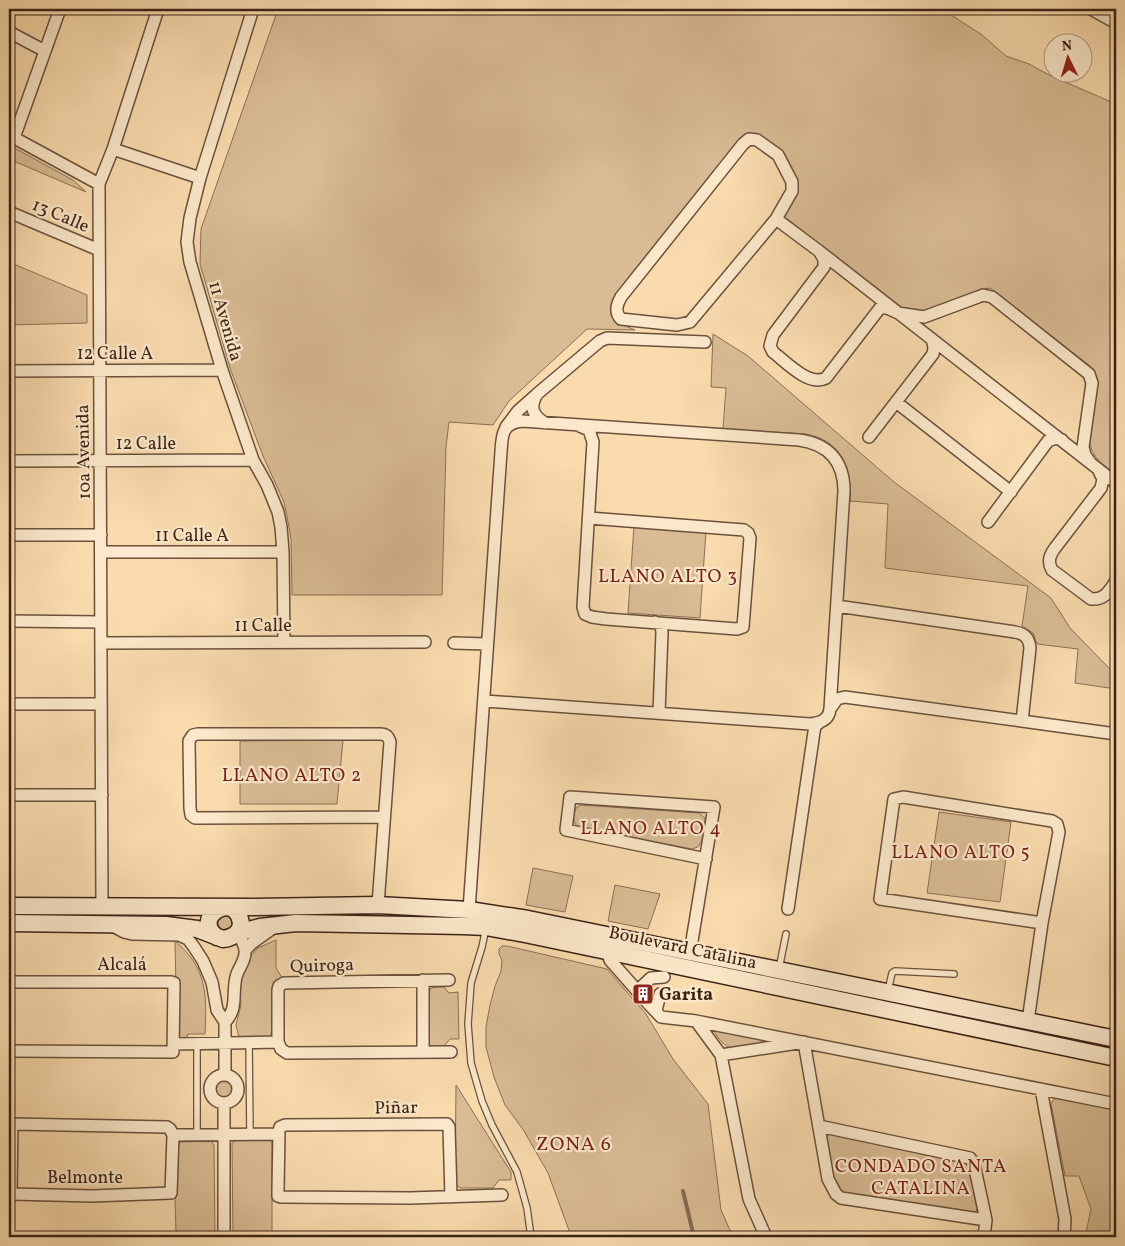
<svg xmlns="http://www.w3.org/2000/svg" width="1125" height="1246" font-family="Vollkorn,serif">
	<rect width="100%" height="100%" fill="#f9dbae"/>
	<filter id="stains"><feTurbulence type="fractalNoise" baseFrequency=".004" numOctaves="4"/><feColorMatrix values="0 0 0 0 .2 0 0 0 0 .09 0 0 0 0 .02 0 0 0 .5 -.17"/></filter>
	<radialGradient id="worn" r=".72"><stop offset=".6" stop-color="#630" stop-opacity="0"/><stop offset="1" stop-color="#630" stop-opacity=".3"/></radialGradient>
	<path fill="#d9bc94" stroke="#8a7054" d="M278,9H942L982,35L1006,56L1029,64L1049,75L1116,104V475C1103,465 1092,458 1089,440L1097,379L1093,370L1090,366L990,288L979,290L921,313L904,309L785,217L784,214L798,188L786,160L757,135L747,134L736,143L614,301L611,312L616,322L635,330L587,329L509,401L493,425L449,422L446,447L442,595H292L291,539L287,516L284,502L263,456L230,368L200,264L201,229Z
		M9,145L73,180L86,192L9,159Z
		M9,262L87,295V323L9,325Z
		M713,334L748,356L894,482L1051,598L1070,628L1109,668L1116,674V689L1075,683L1078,649L1037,644L1033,633L1022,626L1028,586L885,568L888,504L850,501C852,468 842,441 806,434L723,429L726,388L711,387Z
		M634,526L706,531L700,618L628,613Z
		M343,740L337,804H240V741Z
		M581,805L699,813L705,818V821L702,840L698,847L692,849L577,826C572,821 573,813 577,807Z
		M939,812L1011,822L1000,902L927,893Z
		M533,868L573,876L565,912L526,905Z
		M615,885L660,894L648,929L608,921Z
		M218 923a7 7 0 1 1 14 0a7 7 0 1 1-14 0Z
		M276,940V968L283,979C265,991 275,1015 271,1035L267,1038L239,1037L236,1025L241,1005L240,993L242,977L251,956L258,948Z
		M175,941C207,968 207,994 205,1034H188L187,1037L181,1038L177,1034Z
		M502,946H507L607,969L646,1014L673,1059L708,1104L721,1210L733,1237H570V1233L548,1173L524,1131L505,1105L494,1077L486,1047V1027L490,1005L495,986L501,971L502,960L499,954V949Z
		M437,987H444L449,993L458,992L459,1039H450L443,1047H431L429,1045L428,994L431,988Z
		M713,1028L771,1040V1042L730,1048C722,1044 716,1036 713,1028Z
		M213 1089a11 11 0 1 1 22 0a11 11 0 1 1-22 0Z
		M456,1085L511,1172V1180H499L493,1188H460L455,1184Z
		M1057,1098L1116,1109V1237H1085L1091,1209L1079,1176H1065L1051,1104L1053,1100Z
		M830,1134L969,1164L977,1210L972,1214L843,1194C829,1182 829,1154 827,1136Z
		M236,1140H269L272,1143V1237H233L232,1143Z
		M211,1141L214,1145L215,1237H176C176,1216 172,1158 180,1142Z"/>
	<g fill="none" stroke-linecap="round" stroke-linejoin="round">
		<path stroke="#876c52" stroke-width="4" d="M683,1191L694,1237"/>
		<g stroke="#6b513b" stroke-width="8">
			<path id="lane" d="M486,928L482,947L471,983L468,1024L471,1063L482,1101L492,1125L517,1172L527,1208L531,1237
				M779,969L786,934
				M888,991L892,973L895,971L954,974
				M249,1043L250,1135
				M197,1135V1043"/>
		</g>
		<g stroke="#6b513b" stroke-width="14">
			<path id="street" d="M253,9L200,178L190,218L187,242L190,262L222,370L253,460L267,485L278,512L281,527L283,552L284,642
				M1091,9L1116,23
				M9,32L45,51
				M9,135L99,184
				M14,138L60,9
				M749,139L757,140L778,155L792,182V191L776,219L690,322L677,325L621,319C614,312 617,304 621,297L743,144Z
				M113,149L200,178
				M9,212L99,250
				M776,219L819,251L1116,483
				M819,251L824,259V267L773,335L770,346L773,352C786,362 809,387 826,378L880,308H887L898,313L924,317L978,297L983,295L992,297L1089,374L1092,383L1083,447L1085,455L1090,462
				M9,371L222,370
				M896,402L1011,492
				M545,423C533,416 529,407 537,394L600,341L607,338L705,342
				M580,426L589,430L593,442L583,607L585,614L592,617L606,619L737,629L743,627L750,538L748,533L744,530L589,518
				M506,427L518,411L536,395
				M869,437L933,354L934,347L932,339
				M9,461L253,460
				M1098,469L1103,479L1101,488L1055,548C1050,555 1047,561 1052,570L1091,599C1105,600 1109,591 1116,581
				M988,522L1048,441L1056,438L1062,440
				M9,535H101
				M101,552H283
				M9,621L101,622
				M655,622L661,626L662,632L659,713
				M101,643L425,642
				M454,643L487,644
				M9,704H101
				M830,709L837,699L845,697L1022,721L1030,648C1029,638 1025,634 1015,632L837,606
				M1022,721L1116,734
				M9,795H102
				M378,905L390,742C388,736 386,734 380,734H198L193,735L189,741L190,808L191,815L195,818L384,817
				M102,906L99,184L113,149L158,9
				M788,909L814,732L815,726L820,722
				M469,910L501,452C502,435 502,423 522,421L799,440C828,444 844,461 844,491L830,709C829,720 820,723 810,724L485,701
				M113,926L124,932L132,934L179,935L188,939L194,947L203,961L212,982L217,1010L225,1022V1075
				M245,950L252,943L273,928
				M607,951L610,960L640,994
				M690,953L714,807L570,797L566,830L706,859
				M423,980V1052
				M449,980L284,983L279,986L278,990V1042L281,1049L287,1053L451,1052
				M9,982H171L174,983L173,1052L9,1051
				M637,991L651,978L664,977
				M643,998L661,1017L696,1021L1116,1104
				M656,1011L660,994
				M696,1021L721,1055L749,1199L766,1237
				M1028,1021L1042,923L1059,832L1057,824L1052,821L903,797L894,799L880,899L1042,923
				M225,1022C238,1009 232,994 236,977C238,968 246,961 245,951C245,944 241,939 237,933
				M173,1044L278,1042
				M721,1055L804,1042L828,1179L836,1194L841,1198L986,1220
				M210 1089a14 14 0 1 1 28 0a14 14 0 1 1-28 0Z
				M1041,1089L1065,1219L1064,1237
				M12,1124L167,1127L170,1129L173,1135L171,1193L92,1196L12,1194L11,1191Z
				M819,1126L970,1158L974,1164L986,1220L984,1237
				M173,1135L278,1134
				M451,1197L449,1127L447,1124L285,1125L280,1127L279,1131L278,1191V1196L281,1197L410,1198L502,1195
				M224,1237V1103"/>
		</g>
		<g stroke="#3c2315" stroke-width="19">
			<path id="secondary" d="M9,906L250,907L378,905L469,910L528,919L1116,1039
				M9,923L166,925L197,929L223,939C233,938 244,931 240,919C233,892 191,918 217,937
				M237,933L260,927L296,923L464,926L486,927L525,934L1116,1058"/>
		</g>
		<use href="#lane" stroke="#fbe8ca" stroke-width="5.5"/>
		<use href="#street" stroke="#fbe8ca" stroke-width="11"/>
		<use href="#secondary" stroke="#fbe8ca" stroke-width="16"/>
	</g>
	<defs>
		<g id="building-square" transform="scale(1.125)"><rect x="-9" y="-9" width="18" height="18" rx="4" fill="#8f2418" stroke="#fbe8ca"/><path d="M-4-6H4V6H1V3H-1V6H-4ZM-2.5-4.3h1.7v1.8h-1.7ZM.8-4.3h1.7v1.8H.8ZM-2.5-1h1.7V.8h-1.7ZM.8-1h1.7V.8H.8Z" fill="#fff"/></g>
	</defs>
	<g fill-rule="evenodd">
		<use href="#building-square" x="643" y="994"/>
	</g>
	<g text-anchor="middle" stroke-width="4.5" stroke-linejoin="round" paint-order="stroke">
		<g font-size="18" fill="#3c2315" stroke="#fbe8ca">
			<text transform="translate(61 215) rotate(23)" y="6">13 Calle</text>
			<text transform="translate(226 321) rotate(74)" y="6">11 Avenida</text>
			<text x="115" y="359">12 Calle A</text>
			<text x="146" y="449">12 Calle</text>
			<text transform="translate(83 452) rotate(-91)" y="6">10a Avenida</text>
			<text x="192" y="541">11 Calle A</text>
			<text x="263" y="631">11 Calle</text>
			<text transform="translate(683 947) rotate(12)" y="6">Boulevard Catalina</text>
			<text x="122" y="970">Alcalá</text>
			<text transform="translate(322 965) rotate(-2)" y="6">Quiroga</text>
			<text transform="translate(396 1107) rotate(-1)" y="6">Piñar</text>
			<text x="85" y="1183">Belmonte</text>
		</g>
		<g font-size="18" font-weight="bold" fill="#3c2315" stroke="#fbe8ca" text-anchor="start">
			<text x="659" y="1000">Garita</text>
		</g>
		<g font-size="19" letter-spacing="1" fill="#7a1f14" stroke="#fbe8ca">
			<text x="668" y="582">LLANO ALTO 3</text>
			<text x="292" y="781">LLANO ALTO 2</text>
			<text x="651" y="834">LLANO ALTO 4</text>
			<text x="961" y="858">LLANO ALTO 5</text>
			<text x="921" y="1172">CONDADO SANTA<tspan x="921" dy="22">CATALINA</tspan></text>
		</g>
		<g font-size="20" letter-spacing="1" fill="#7a1f14" stroke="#fbe8ca">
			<text x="574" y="1150">ZONA 6</text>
		</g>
	</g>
	<rect width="1125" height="1246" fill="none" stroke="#f9dbae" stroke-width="30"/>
	<rect x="10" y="10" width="1105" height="1226" fill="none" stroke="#3c2315" stroke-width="2.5"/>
	<rect x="15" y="15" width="1095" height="1216" fill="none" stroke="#3c2315"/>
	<g transform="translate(1068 58) rotate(355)"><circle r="24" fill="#fbe8ca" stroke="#af9982"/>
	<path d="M0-4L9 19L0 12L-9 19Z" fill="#8f2418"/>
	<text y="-8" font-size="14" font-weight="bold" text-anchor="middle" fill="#3c2315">N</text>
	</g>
	<rect width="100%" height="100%" filter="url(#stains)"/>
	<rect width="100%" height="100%" fill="url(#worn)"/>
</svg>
